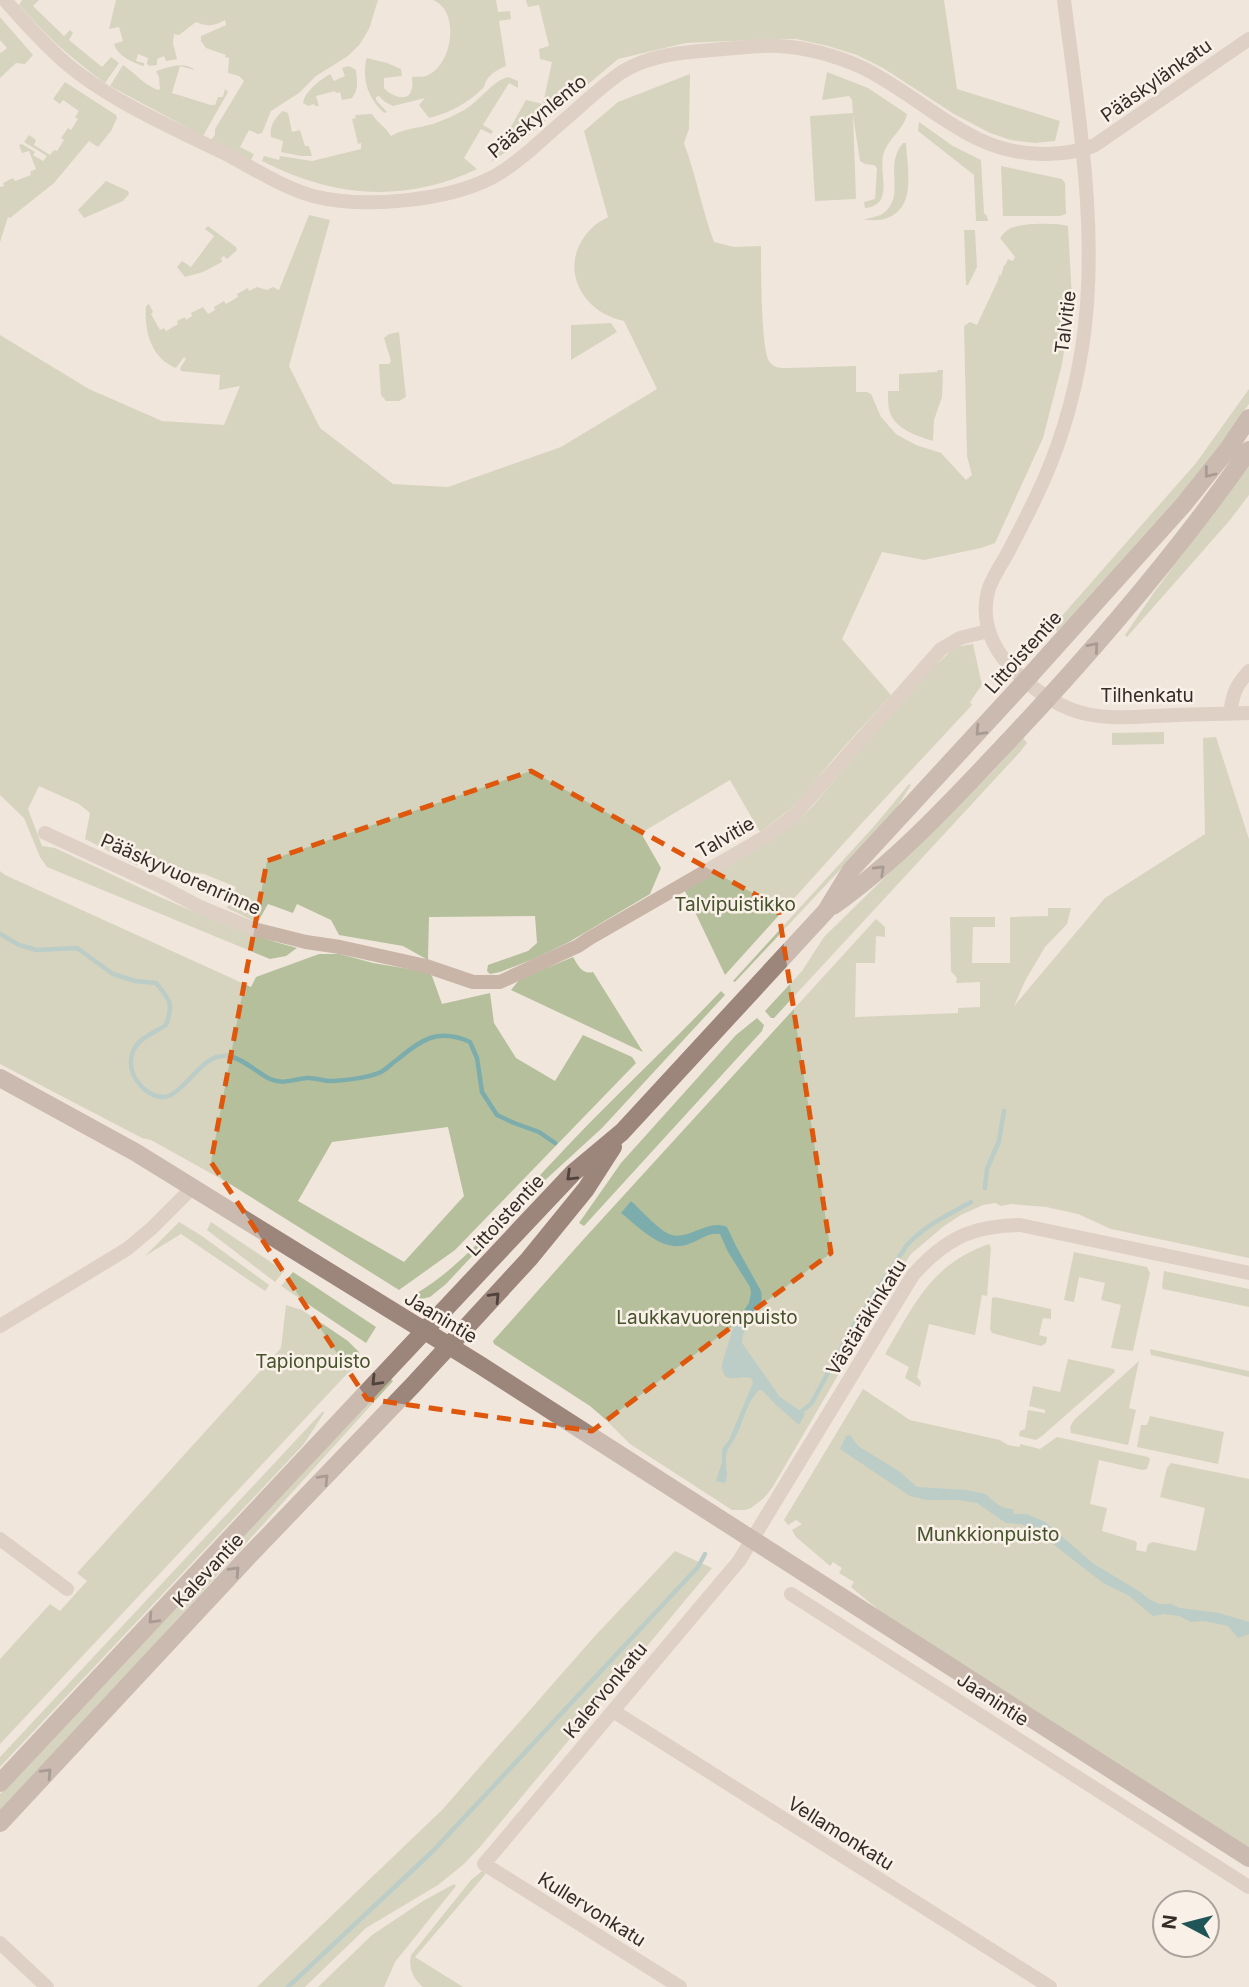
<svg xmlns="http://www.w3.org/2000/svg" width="1249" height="1987" font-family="Inter,sans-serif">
	<rect width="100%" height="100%" fill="#f1e6dc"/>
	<path fill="#b5bf9c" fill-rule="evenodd" d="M22,0H39L33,6L64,36L70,30L73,33L69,40L102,67L111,57L119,63L105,83C73,60 45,35 19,5Z
		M116,0H378L369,29L360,44L348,56L316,76L299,93L271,111L262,133L258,134L249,130L240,147L254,154L251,160L211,140L215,135V129L244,81L239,76L228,73L229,58L225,57L226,55L206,48L201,41V36L226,25L225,20C214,26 208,27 196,22L179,35L174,34L173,43L177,59L166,61L164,56L157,59V65L150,66L147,64L148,58L138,54L136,61L144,63V66C132,63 117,55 114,44L123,41L119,27L109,29Z
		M433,0H496L498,12L510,11L511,19L499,21L506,66C495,71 487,75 484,87C470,102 450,113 429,118L419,105L425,98L393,106L385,102L379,96L376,97V100L387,112L384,113C369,99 362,82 366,60L367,58L387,63L401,69L402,76L384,78V88C391,96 409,104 412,88C413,84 412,80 412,77C417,76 423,78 428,75C452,65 461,11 433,0Z
		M526,0H944L957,89L1060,121L1055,141L1035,143L1011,140L990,133L954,114L883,68L857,55L828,46L796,39L756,40L686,43L618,59L520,142L491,162L526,100L543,104L552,62L540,59L539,49L549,46L539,5L528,7Z
		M0,17L33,55L25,64L16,63L0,78V52L1,53L7,48L0,40Z
		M123,65C135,73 144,85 158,90L160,89L159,77L156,71C170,67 183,61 195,70L180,66L172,93L211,105H215L218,97H223L225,89L228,92L203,136L110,86Z
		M349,66L356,70C357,81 359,89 352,98L342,100L340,92L336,93L335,91L316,96L319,106H315L314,104L308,106L303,103C305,91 320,80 330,74L334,81L345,76L342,68Z
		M827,72L868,88L907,114C904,129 890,137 884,152C877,171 896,205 865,208L864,202L875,199L877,168L874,165L865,164L860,161L853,115L856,199L815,201L810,116L853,113L852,100L849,96L822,100Z
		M690,74L689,129L684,143C696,175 702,210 714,242L734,247L761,246C761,266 761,348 769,361C773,368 780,368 788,368L856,366V392H867L871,394L881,417L896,434L916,445L941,453L966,480L972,475L967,456L964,326L970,322L977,325L998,280L999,275L1001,276L1004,265H1005L1008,259L1013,261L1015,257L1000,238C1004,233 1007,229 1014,227C1026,223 1056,223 1068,226L1072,299L1062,364L1043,438L995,543L981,548L924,560L882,552L842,639L891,695L835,757L807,791L790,809L760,832L730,780L641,833L661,868L650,894L569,942L536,958L500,972L490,974L487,971L488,965L528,951L537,943L535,916L429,917L428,960L403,946L339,935L331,920L297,904L293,913L268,904L259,920L256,922L227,908L236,887L204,874L136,865L85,839L90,813L79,804L39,786L28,809L42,846L55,848C134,884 213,926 297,948L286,956L270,959L47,867L40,857L24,818L0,795V335L89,389L162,421L224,425L240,386L219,390L220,375L181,371L180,368L186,359L184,357L176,368C151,358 144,331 146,306L149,304L153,312L151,314L160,330L164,328L166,331L178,324L177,321L185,317L186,320L192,316L191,313L203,307L208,314L215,310L214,307L224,301L226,304L238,297L237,294L248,288L249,291L257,287L267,290L273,287L279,290L309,215L330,220L289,366L320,428L393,484L448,487L561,447L657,389L624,321C580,312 557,265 590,230C595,224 601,221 608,217L584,131L618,102Z
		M508,77L518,81V88L509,83L483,125L493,131L491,134L481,129L464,158L477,169C404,204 332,197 262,161L264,156L279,160L280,156L312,161L361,149V143L358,144L352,119L356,118L355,115L372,114C377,123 385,126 391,136C405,128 419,128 433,124C444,120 455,115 464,110C479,102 492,81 508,77Z
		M65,82L116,115L117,118L111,131L98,147L89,141L54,183L10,218L8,217L0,242V187L4,186L3,183L13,178L15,181L31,175L30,172L36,169L29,151L22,153L19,145L22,144L35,152L33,155L43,161L47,156L24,142L29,135L36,140L34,145L50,155L54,150L57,151L64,140L61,138L68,128L71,130L78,119L75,117L79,111L63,100L60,104L53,99Z
		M283,111L288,113L292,132L300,130L305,146H309L312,156H301L281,152L283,141L271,137C269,127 275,117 283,111Z
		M919,122L953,146L981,160L984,213L987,216L988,221H976L974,175L918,131Z
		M903,143H906C907,167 917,208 887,218C880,221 872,220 864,220C871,217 879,217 885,212C906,192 883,167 903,143Z
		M1001,166L1062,179L1065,183L1066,214L1060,216H1003Z
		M106,181L128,191L129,194L123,201L84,218L78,210Z
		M208,226L236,247L237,250L227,259L224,256L221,258L222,262L203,272L185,277L177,267L182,261L191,267L214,236L205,229Z
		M964,230H975L977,267L968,285H966Z
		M611,323L617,332L571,360V325Z
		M399,332L406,397L399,401H386L381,395L379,364H389L391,361L384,338L389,334Z
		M938,370H943L942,397L934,420L933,441C917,436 892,428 889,409C888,403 888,397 888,391H899V374L937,372Z
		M1249,389V404L1204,468L1057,632L1054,625L1196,463Z
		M1249,465V495L1230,520L1127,637L1125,635L1155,591Z
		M973,644L982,685L970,702L972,705L862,823L725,975L684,889L803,816L811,808L918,682L955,647Z
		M1164,732V744L1112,745V733Z
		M1216,737L1249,839V1258L1111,1229L1078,1214L1046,1207L1011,1204L1001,1206L995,1203L983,1205L961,1215L944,1226L911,1254L895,1278L772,1488L764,1498L751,1508L745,1510H732L630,1444L605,1419L590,1406L494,1344L493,1341L582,1241L876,919L885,927V937L876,936L875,963H856L855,1017L958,1013V1008L980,1007V982L956,983L957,978L951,971L950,917H995V927H973L972,963H1010V917L1048,916V908H1071L1067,924L1045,947L1025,981L1014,1006L1105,898L1205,834L1203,738Z
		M1023,738L1027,743L1020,752L774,1018H771L765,1011L802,971L824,937L992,772Z
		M909,784L911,785L894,812L735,982L733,981L876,824Z
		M0,871L5,875L251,987L256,977L319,954H340L373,963L427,972L432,976L442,1004L490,993L494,1023L516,1058L555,1081L583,1035L632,1057L636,1063L455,1250L399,1290L230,1184L151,1140L142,1138L0,1064ZM448,1127L464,1196L404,1262L298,1201L332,1142Z
		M573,957C578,965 582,975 593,972L643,1052L511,990L520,979Z
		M721,991L725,995L602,1128L531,1193L446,1284L430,1297L412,1301L413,1297L417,1293C471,1261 515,1200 559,1155C611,1099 668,1047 721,991Z
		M757,1018L764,1025L762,1031L584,1226L579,1223L621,1163L736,1035Z
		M179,1222L202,1236L269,1285L268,1287L265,1291L181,1234L145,1256Z
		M211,1222L284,1271L275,1282L207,1230Z
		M989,1244L991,1248L987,1296L982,1295L975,1335L929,1324L917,1377L921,1382L920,1387L905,1378L909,1367L885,1354C915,1304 930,1265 989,1244Z
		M1074,1252L1147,1267L1150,1273L1133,1351L1111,1348L1121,1305L1101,1300L1105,1283L1079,1277L1074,1302L1064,1300Z
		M1164,1271L1249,1289V1307L1163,1289L1162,1286Z
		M293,1272L376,1327L366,1343L281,1286Z
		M995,1297L1051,1309V1319L1043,1318L1039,1335L1047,1337L1046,1343L1041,1346L992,1333L990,1329L992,1298Z
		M286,1305L302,1310L348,1341L359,1352L360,1360L0,1744V1659L50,1604L60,1611L87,1581L77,1573L281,1348Z
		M1150,1349L1249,1371V1377L1151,1355Z
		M1068,1359L1114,1369L1115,1372L1042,1436L1036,1440L1019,1436L1020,1431L1025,1429L1028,1410L1045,1413V1410L1029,1406L1033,1386L1060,1392Z
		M1139,1361L1129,1408L1136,1410L1128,1445L1071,1433L1070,1427L1074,1420Z
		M390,1378L393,1381L105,1699L0,1812V1794L214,1568Z
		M863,1389L910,1420L1000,1440L1008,1445L1020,1447V1444L1040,1449L1057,1437L1148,1457L1150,1459L1147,1469L1142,1470L1099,1460L1090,1504L1107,1508L1102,1531L1135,1541L1137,1543L1136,1550L1146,1552L1148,1544L1153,1542L1196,1551L1205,1508L1160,1497L1167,1468L1171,1463L1249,1479V1849L886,1616L851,1587L854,1582L839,1573L842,1568L833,1562L830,1566L796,1537L792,1530L802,1524L796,1520L788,1525L784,1520Z
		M323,1411L324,1413L304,1444L0,1767V1757Z
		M1150,1416L1224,1432L1218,1464L1137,1447L1141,1425H1147Z
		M675,1551L712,1568L480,1847L464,1864L438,1885L366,1928L305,1987H257L442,1810L594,1637Z
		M482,1871L486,1872L484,1876L415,1957L463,1987H423C413,1979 408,1968 411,1955L471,1880Z
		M454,1884L456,1886L395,1962L384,1987H318L372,1935L423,1901Z"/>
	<path fill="#7cadac" d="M631,1201C640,1209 659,1230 669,1234C688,1242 707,1218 727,1227L736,1246L761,1291C766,1312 742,1323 742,1343L780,1397L805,1414L799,1425L775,1404L762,1390H759C745,1405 745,1419 736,1436C733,1443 727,1448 726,1456C725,1467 729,1473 725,1483L716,1481L722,1462V1449L729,1440L753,1383L751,1378C738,1374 722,1387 722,1364L734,1325L749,1303L751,1293L750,1287L728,1252L720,1234C709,1232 700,1240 689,1244C663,1254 640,1228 621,1213Z
		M850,1435L858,1446L899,1471L917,1487L966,1490L986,1494C992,1501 1003,1510 1013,1509L1014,1514H1027L1045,1522L1094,1564L1139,1591L1149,1599L1159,1604H1171L1180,1608L1219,1613L1249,1622V1634L1238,1638L1228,1626L1219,1624L1204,1621L1191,1622L1179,1616L1164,1614L1153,1616L1128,1595L1105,1584L1094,1576L1035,1530L1021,1524L1006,1523L977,1503L959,1500H926L910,1496L840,1449L846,1436Z"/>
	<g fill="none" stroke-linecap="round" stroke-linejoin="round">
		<path stroke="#7cadac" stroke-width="4.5" d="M0,934L19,945L37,950L77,948L113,974L135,981L156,983C170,1000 174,1003 166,1025C151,1035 133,1039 131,1060C130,1072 135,1080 143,1088C180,1121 192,1052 228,1056C242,1058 258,1073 270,1079C284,1085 293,1079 307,1078C316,1077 324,1082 333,1081C348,1080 368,1078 381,1072C387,1069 392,1063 398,1059C422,1039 438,1028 470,1042L477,1058L482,1092L497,1115L514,1123L539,1132L555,1143
			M985,1188L987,1169L999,1141L1004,1111
			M836,1359L850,1331L907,1245C925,1225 948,1215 971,1202
			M798,1414L811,1404L828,1373
			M288,1987L433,1851L698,1567L705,1554"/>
		<path stroke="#c9b5a8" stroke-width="14" d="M5,0C22,20 41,40 60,58C105,99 175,129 230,156C256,170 284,188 313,196C364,209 447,201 493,177C517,164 540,141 561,123C581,106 600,87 622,72C652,53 689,52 723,49C741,48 760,45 778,46C805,47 837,56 861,67C926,98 969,156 1047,154C1064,153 1079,152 1095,145L1249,39
			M1064,0C1078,111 1100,236 1082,348C1074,399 1058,452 1035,499C1026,518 1016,537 1006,556C1000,566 993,577 989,588C981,613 988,638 1003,658C1020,679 1045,699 1070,709C1102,722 1141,716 1175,715C1200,714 1224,714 1249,713
			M1230,714C1233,693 1235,687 1249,671
			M45,833L162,887L200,907L254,929L306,942L340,947L426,966L473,982H500L578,946L590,938L765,837L787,821L798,811L941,649L960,638L988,631
			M0,1326L127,1249L152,1228L192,1188
			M0,1539L67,1589
			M791,1594L1249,1887
			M613,1711L1050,1987
			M0,1943L47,1987
			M680,1987L484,1864L739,1561L913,1275C945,1239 971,1226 1020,1225L1249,1273"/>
		<path stroke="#9c857a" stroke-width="18" d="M833,906C895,862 947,806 999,751C1089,656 1174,558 1249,450
			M0,1078L135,1152L480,1365L1249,1858
			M0,1783L522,1227L573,1173L622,1132L826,911L851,870L1026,680L1184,504L1228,449L1249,418
			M0,1823L245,1560L413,1385L529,1259L586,1189L613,1147"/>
	</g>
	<defs><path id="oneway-chevron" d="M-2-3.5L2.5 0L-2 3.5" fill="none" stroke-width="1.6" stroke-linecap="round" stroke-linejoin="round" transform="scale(1.75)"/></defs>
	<g stroke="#50423c">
		<use href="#oneway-chevron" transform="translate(1209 473) rotate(128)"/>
		<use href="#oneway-chevron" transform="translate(1094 647) rotate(-49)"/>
		<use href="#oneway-chevron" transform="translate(980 731) rotate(133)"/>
		<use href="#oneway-chevron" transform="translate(880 870) rotate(-44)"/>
		<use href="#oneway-chevron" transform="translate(571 1176) rotate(136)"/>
		<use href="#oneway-chevron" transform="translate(495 1297) rotate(-47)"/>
		<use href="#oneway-chevron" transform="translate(376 1381) rotate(134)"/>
		<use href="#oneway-chevron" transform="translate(324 1479) rotate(-46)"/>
		<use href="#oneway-chevron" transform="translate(235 1571) rotate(-47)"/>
		<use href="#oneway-chevron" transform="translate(153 1619) rotate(133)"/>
		<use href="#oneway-chevron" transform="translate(47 1773) rotate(-47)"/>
	</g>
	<path d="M0 0H1249V1987H0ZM531,771L778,907L831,1253L592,1431L367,1399L211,1162L267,861Z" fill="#f1e6dc" fill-opacity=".55" fill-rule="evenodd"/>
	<path fill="none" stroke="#df570d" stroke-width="5" stroke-dasharray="14 9" stroke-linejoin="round" d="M531,771L778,907L831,1253L592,1431L367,1399L211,1162L267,861Z"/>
	<g text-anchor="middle" stroke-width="5" stroke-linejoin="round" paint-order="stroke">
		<g font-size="19" fill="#362c28" stroke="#f9f0e8">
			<text transform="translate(1156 80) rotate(-35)" y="7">Pääskylänkatu</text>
			<text transform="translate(537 116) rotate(-39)" y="7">Pääskynlento</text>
			<text transform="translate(1065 322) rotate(-83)" y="7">Talvitie</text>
			<text transform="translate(1023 652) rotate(-48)" y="7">Littoistentie</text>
			<text x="1147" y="702">Tilhenkatu</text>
			<text transform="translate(725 837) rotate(-30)" y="7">Talvitie</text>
			<text transform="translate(181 874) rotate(24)" y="7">Pääskyvuorenrinne</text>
			<text transform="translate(505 1215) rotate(-47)" y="7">Littoistentie</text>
			<text transform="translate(441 1317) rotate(31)" y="7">Jaanintie</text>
			<text transform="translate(866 1317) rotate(-58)" y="7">Västäräkinkatu</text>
			<text transform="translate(208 1570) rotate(-47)" y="7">Kalevantie</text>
			<text transform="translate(605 1690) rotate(-50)" y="7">Kalervonkatu</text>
			<text transform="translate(993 1699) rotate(33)" y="7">Jaanintie</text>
			<text transform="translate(841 1833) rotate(32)" y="7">Vellamonkatu</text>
			<text transform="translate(592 1909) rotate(32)" y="7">Kullervonkatu</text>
		</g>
		<g font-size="19" fill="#47532d" stroke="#f9f0e8">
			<text x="735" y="911">Talvipuistikko</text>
			<text x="707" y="1324">Laukkavuorenpuisto</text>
			<text x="313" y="1368">Tapionpuisto</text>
			<text x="988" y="1541">Munkkionpuisto</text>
		</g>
	</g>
	<g transform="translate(1186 1924) rotate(277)"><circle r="33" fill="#f9f0e8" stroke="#aba29b" stroke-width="2"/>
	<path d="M0-5L12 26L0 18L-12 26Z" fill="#1f5556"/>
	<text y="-10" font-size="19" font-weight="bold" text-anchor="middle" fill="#362c28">N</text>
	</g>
</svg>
